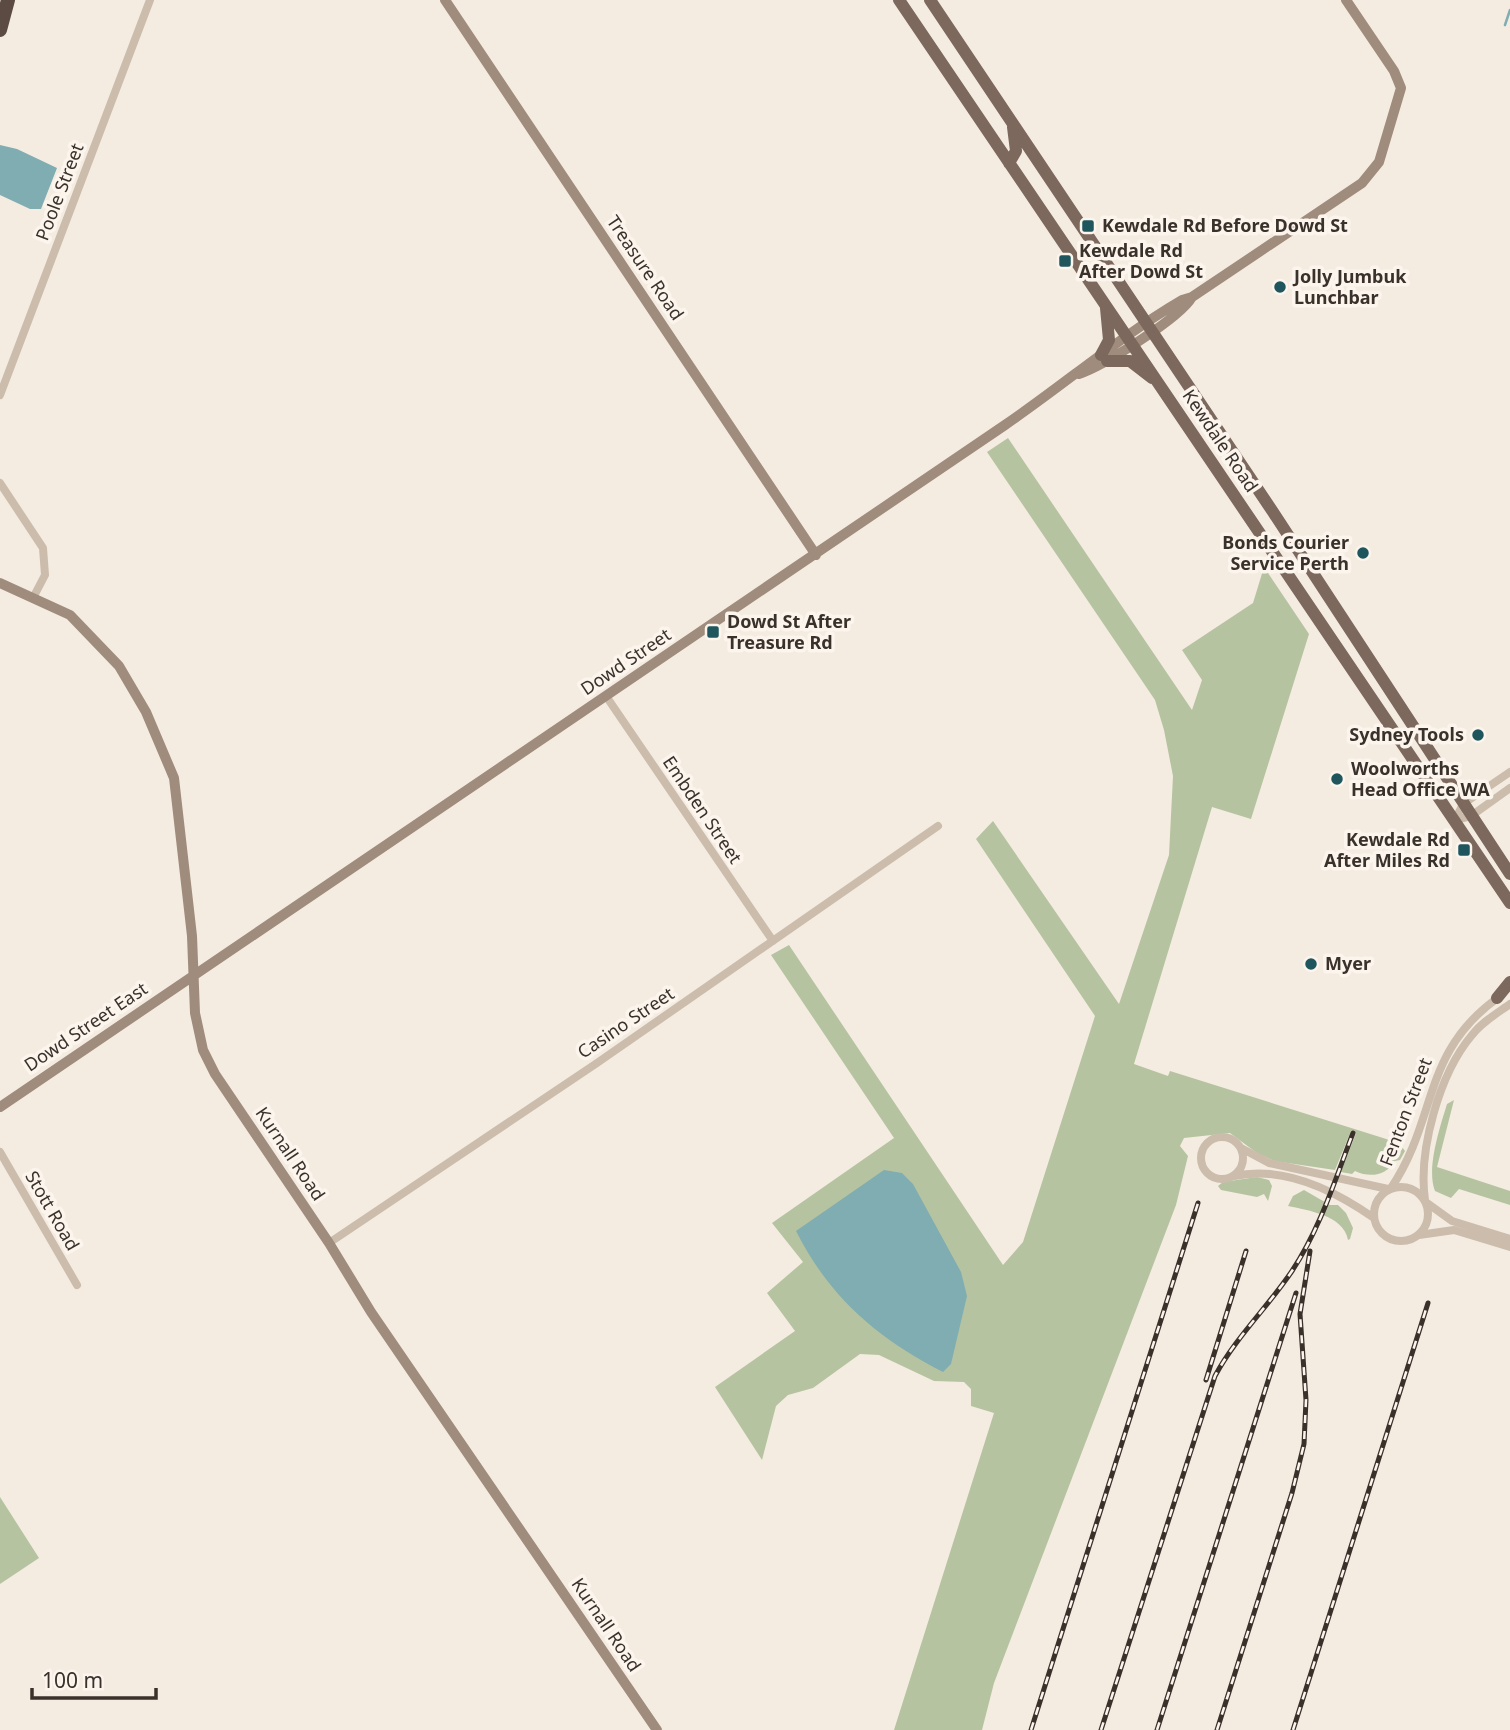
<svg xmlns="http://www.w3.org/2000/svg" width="1510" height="1730" font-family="'Noto Sans',sans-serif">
	<rect width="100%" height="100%" fill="#f4ece1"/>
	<path fill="#b6c3a0" d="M1008,438L1192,710L1202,680L1182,650L1253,603L1264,567L1309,634L1251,819L1212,807L1134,1064L1168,1076L1170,1071L1399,1143L1405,1151L1400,1160L1395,1161C1386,1176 1370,1178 1355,1171L1352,1174L1341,1172L1356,1133L1351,1131L1335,1170L1274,1161L1257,1153L1230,1133L1184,1138L1180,1146L1188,1156L1176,1205L994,1683L982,1730H894L994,1413L971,1406V1389L964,1382L934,1381L879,1355L860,1354L813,1388L788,1395L776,1406L762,1460L715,1387L795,1331L767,1293L803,1262L772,1223L894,1138L771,955L789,945L1003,1265L1023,1242L1095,1016L976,839L993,821L1119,1004L1169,855L1173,776L1164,730L1155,700L987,452Z
		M1454,1100L1437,1167L1510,1191V1205L1459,1189L1451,1198L1435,1191C1426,1169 1440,1127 1447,1104Z
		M1257,1177L1269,1180L1272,1186L1268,1201L1264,1194L1257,1197L1221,1190L1218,1186L1223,1182Z
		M1304,1190L1330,1205H1338L1346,1213L1353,1228L1350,1239L1348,1240C1344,1215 1306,1210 1288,1206L1293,1196Z
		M0,1497L39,1558L0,1584Z"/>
	<path fill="#7fadb1" d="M0,145L17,149L57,168L41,209H30L0,195Z
		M884,1170L902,1173L913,1184L961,1272L967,1296L951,1364L943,1372C877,1338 830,1298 796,1231Z"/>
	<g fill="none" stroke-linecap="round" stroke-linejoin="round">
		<path stroke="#7fadb1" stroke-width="2.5" d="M1505,25L1510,10"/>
		<path stroke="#ccbcac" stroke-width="8" d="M0,395L150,0
			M0,483L43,548L45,575L34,596
			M606,696L773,941
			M1455,820L1463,804L1510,772
			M1455,820L1471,816L1510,788
			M1201 1158a21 21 0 1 1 42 0a21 21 0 1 1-42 0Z
			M1241,1148L1269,1163L1388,1189
			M0,1152L77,1285
			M1234,1176C1284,1165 1334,1190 1374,1218
			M1374 1214a27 27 0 1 1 54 0a27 27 0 1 1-54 0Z
			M1391,1188C1438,1119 1421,1052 1499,997
			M1425,1200C1418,1151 1439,1074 1472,1035C1482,1022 1496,1014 1510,1004
			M1427,1203L1452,1221L1510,1239
			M1419,1235L1454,1230L1510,1247
			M329,1243L597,1063L938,826"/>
		<path stroke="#a08c7d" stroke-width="10" d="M445,0L816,555
			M1079,374C1103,366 1180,318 1192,297
			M0,583L70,615L119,666L146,712L174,778L192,936L195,1013L203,1050L215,1074L329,1243L371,1312L657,1730
			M0,1107L1005,425C1065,384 1119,337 1182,300L1192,297L1362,183L1379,162L1401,88L1394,71L1346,0"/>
		<path stroke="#7c685c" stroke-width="12" d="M899,0L1510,903
			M930,0L1273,512L1510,874
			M1009,163L1016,151L1013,127
			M1101,355L1109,340L1106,308
			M1107,361H1130L1152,378
			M1497,998L1510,982"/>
		<path stroke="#5b4b42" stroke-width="14" d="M0,30L8,0"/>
		<g stroke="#3a312b" stroke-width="5">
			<path id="rail" d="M1206,1380L1246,1251
				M1031,1730L1198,1203
				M1101,1730L1215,1376C1236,1337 1267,1308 1292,1271C1320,1229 1335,1180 1353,1133
				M1157,1730L1296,1293
				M1217,1730L1292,1493L1304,1444L1306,1400L1300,1314L1310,1251
				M1293,1730L1428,1303"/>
		</g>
		<use href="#rail" stroke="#fbf5ee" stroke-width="2.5" stroke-dasharray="8" stroke-linecap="butt"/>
	</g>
	<g fill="#1f565d" stroke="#fbf5ee" stroke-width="2.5">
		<rect x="1081" y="219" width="14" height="14" rx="3.5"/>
		<rect x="1058" y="254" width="14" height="14" rx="3.5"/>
		<circle cx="1280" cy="287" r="7"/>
		<circle cx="1363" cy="553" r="7"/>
		<rect x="706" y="625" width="14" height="14" rx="3.5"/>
		<circle cx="1478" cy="735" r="7"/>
		<circle cx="1337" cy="779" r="7"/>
		<rect x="1457" y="843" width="14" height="14" rx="3.5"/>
		<circle cx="1311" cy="964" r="7"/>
	</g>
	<g text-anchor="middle" stroke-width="7" stroke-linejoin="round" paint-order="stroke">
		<g font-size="18" fill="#3a312b" stroke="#fbf5ee">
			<text transform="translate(60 192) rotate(-69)" y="6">Poole Street</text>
			<text transform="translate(645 268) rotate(56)" y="6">Treasure Road</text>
			<text transform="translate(1220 441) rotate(56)" y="6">Kewdale Road</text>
			<text transform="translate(626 662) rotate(-34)" y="6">Dowd Street</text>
			<text transform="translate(702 810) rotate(56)" y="6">Embden Street</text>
			<text transform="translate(626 1023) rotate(-34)" y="6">Casino Street</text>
			<text transform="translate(86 1027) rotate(-34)" y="6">Dowd Street East</text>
			<text transform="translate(1406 1112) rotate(-69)" y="6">Fenton Street</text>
			<text transform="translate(290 1154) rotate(56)" y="6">Kurnall Road</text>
			<text transform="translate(52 1211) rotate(60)" y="6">Stott Road</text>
			<text transform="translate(606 1625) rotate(56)" y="6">Kurnall Road</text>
		</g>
		<g font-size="18" font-weight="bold" fill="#3a312b" stroke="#fbf5ee" text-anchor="start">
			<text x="1102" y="232">Kewdale Rd Before Dowd St</text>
			<text x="1079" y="257">Kewdale Rd<tspan x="1079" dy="21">After Dowd St</tspan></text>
			<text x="1294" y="283">Jolly Jumbuk<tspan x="1294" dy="21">Lunchbar</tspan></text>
			<text x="1349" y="549" text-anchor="end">Bonds Courier<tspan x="1349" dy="21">Service Perth</tspan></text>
			<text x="727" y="628">Dowd St After<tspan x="727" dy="21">Treasure Rd</tspan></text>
			<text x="1464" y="741" text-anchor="end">Sydney Tools</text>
			<text x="1351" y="775">Woolworths<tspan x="1351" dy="21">Head Office WA</tspan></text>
			<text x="1450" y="846" text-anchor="end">Kewdale Rd<tspan x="1450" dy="21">After Miles Rd</tspan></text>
			<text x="1325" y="970">Myer</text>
		</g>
	</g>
	<path d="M32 1688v10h124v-10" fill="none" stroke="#3a312b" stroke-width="3.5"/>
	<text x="42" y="1688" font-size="21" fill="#3a312b" stroke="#fbf5ee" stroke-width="5" paint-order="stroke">100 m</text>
</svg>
